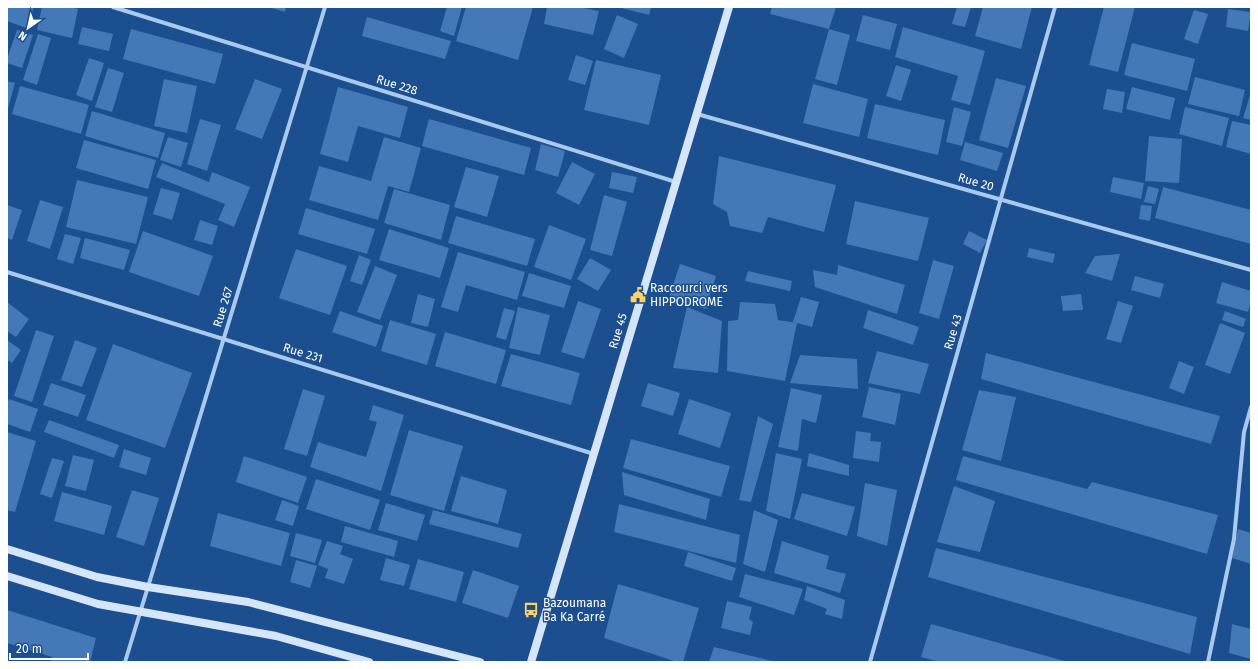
<svg xmlns="http://www.w3.org/2000/svg" width="1258" height="669" font-family="'Fira Sans',sans-serif">
	<rect width="100%" height="100%" fill="#1b4f8f"/>
	<path fill="#4478b7" d="M7,7H34L26,28L7,21Z
		M42,7H70L78,9L72,38L37,30Z
		M268,7H286L285,12Z
		M447,7H462L454,36L440,31Z
		M466,7H533L518,60L456,41Z
		M547,7H579L599,11L593,35L544,24Z
		M617,7H651L649,15Z
		M772,7H836L829,29L850,35L837,85L815,79L829,29L770,14Z
		M957,7H971L965,27L952,24Z
		M983,7H1032L1021,49L975,36Z
		M1104,7H1135L1118,72L1089,65Z
		M1228,9L1251,12L1248,31L1226,27Z
		M1194,10L1208,14L1198,44L1184,39Z
		M617,15L638,24L624,58L604,49Z
		M863,15L897,24L890,50L856,41Z
		M367,17L451,41L445,59L362,36Z
		M82,27L113,34L109,51L78,44Z
		M903,27L985,51L970,105L951,100L958,76L895,57Z
		M131,29L223,54L215,84L123,59Z
		M17,30L33,35L22,68L7,63V59Z
		M38,34L51,38L37,85L23,80Z
		M1132,43L1195,59L1187,91L1124,75Z
		M576,55L593,61L585,85L568,80Z
		M89,58L104,63L92,101L76,95Z
		M596,60L661,75L649,125L584,110Z
		M896,65L911,70L901,101L886,96Z
		M108,68L124,73L112,112L95,107Z
		M1195,77L1245,90L1239,116L1188,104Z
		M996,78L1026,86L1008,148L979,140Z
		M164,79L197,86L187,133L154,126Z
		M255,79L282,89L262,139L235,129Z
		M7,81L15,83L7,112Z
		M813,84L868,99L859,137L803,123Z
		M20,86L89,105L81,134L12,114Z
		M338,87L408,107L400,138L358,126L348,162L320,154Z
		M1132,87L1175,98L1170,120L1126,109Z
		M1107,89L1125,92L1122,113L1103,109Z
		M1251,92V120L1243,118Z
		M875,104L945,120L938,155L867,138Z
		M954,107L971,112L962,146L946,142Z
		M1185,107L1229,118L1222,146L1179,134Z
		M92,111L165,133L158,158L85,136Z
		M200,119L221,125L207,171L187,164Z
		M429,119L531,148L524,175L422,146Z
		M1232,121L1251,125V154L1226,147Z
		M1149,136L1182,139L1179,183L1145,181Z
		M168,137L188,143L181,167L160,160Z
		M384,137L421,148L409,192L388,186L378,220L309,200L319,166L371,181Z
		M84,140L156,160L148,189L76,168Z
		M965,142L1003,153L997,171L960,160Z
		M541,144L565,151L558,177L535,170Z
		M719,156L836,185L824,232L768,217L762,233L730,226L727,212L713,204Z
		M572,162L595,174L579,205L556,193Z
		M162,163L209,182L212,172L250,187L234,227L218,220L225,204L156,177Z
		M466,167L499,176L487,217L454,207Z
		M612,172L637,177L633,193L609,188Z
		M1113,177L1144,183L1141,199L1110,192Z
		M77,180L148,197L136,244L66,227Z
		M1148,186L1159,189L1155,204L1144,202Z
		M1163,187L1251,210V244L1155,218Z
		M161,188L180,193L172,220L153,214Z
		M394,189L450,205L441,240L384,223Z
		M604,195L627,202L612,256L590,250Z
		M40,200L63,207L50,249L27,241Z
		M855,201L929,218L918,261L846,244Z
		M7,205L22,210L12,240L7,238Z
		M1141,205L1152,206L1150,221L1139,219Z
		M306,208L375,229L367,254L298,234Z
		M456,216L535,239L527,266L448,243Z
		M200,220L218,226L212,245L194,240Z
		M549,225L586,239L571,280L534,267Z
		M389,229L449,248L440,278L379,260Z
		M143,231L213,256L199,296L129,272Z
		M969,231L987,240L980,253L963,244Z
		M65,234L81,238L73,264L57,259Z
		M85,238L130,250L124,270L80,258Z
		M1029,248L1055,254L1053,263L1027,257Z
		M296,249L347,266L330,315L279,298Z
		M458,252L525,272L517,300L466,285L458,312L441,307Z
		M1120,254L1112,281L1085,273L1095,256Z
		M359,255L371,260L362,285L350,281Z
		M590,258L611,270L598,291L577,279Z
		M933,260L954,266L939,319L919,313Z
		M680,264L716,276L706,309L669,297Z
		M838,265L905,285L897,314L815,287L813,270L837,275Z
		M375,266L397,275L380,320L357,312Z
		M748,271L792,281L790,291L745,281Z
		M529,273L571,286L564,308L522,296Z
		M1135,276L1164,284L1160,298L1131,290Z
		M1222,282L1251,291V301L1248,312L1216,303Z
		M418,294L435,299L428,327L411,323Z
		M1081,294L1083,310L1063,311L1061,296Z
		M801,297L819,302L812,327L793,322Z
		M578,301L601,309L584,359L561,352Z
		M1118,301L1133,306L1121,343L1106,339Z
		M7,302L29,319L16,337L7,331Z
		M740,302L775,304L778,320L797,323L785,381L727,371L728,321L738,320Z
		M518,307L550,315L540,355L509,348Z
		M687,307L722,321L718,373L673,368Z
		M504,308L515,311L506,340L496,337Z
		M868,310L919,327L913,345L863,328Z
		M340,311L383,326L376,347L332,332Z
		M1225,311L1246,319L1243,327L1222,320Z
		M390,320L436,334L427,365L381,351Z
		M1220,323L1245,333L1230,374L1205,365Z
		M36,330L54,336L32,402L14,396Z
		M445,332L506,350L496,384L435,366Z
		M7,340L21,350L12,363L7,360Z
		M75,340L97,348L82,387L61,380Z
		M113,344L192,373L165,448L86,420Z
		M877,351L929,364L920,394L868,383Z
		M986,353L1220,416L1211,444L981,379Z
		M511,354L580,373L571,405L501,386Z
		M800,355L857,359L858,389L790,383Z
		M1179,361L1194,367L1184,394L1169,388Z
		M51,383L86,395L78,417L43,405Z
		M648,383L680,393L673,416L641,406Z
		M869,387L901,394L895,425L862,417Z
		M791,388L822,395L816,423L802,419L798,451L778,447Z
		M303,389L325,396L307,456L284,449Z
		M979,390L1016,397L1001,461L962,450Z
		M9,399L38,409L30,432L7,424V405Z
		M689,399L731,413L720,448L678,434Z
		M373,405L404,415L381,491L310,467L318,442L366,457L377,422L369,420Z
		M758,416L773,424L751,502L739,500Z
		M49,420L119,445L114,458L44,432Z
		M409,430L463,446L444,511L390,495Z
		M856,431L871,433L870,441L881,442L879,462L853,458Z
		M7,432L36,441L15,512L7,510Z
		M631,439L730,466L721,497L623,468Z
		M124,449L151,458L146,475L119,467Z
		M776,453L802,459L790,519L766,511Z
		M809,453L849,465V476L807,466Z
		M73,455L94,460L86,491L65,486Z
		M244,456L307,477L298,503L236,482Z
		M963,456L1087,489L1092,482L1218,515L1207,554L956,480Z
		M52,458L64,461L52,498L40,494Z
		M622,472L710,499L706,520L624,495Z
		M461,476L507,490L498,524L451,511Z
		M316,479L380,500L370,530L306,509Z
		M865,483L897,490L887,546L857,536Z
		M954,486L995,501L980,552L937,542Z
		M132,490L159,498L144,546L116,537Z
		M62,492L112,506L104,535L54,521Z
		M802,493L855,507L847,536L794,519Z
		M282,500L299,506L293,526L275,520Z
		M386,503L425,515L417,541L378,530Z
		M619,504L740,535L736,563L614,532Z
		M433,510L522,534L518,548L429,524Z
		M754,510L778,520L765,572L743,564Z
		M218,513L290,533L281,566L210,546Z
		M345,526L398,541L394,557L341,542Z
		M1238,529L1251,533V564L1232,558Z
		M296,533L322,540L315,563L290,556Z
		M327,541L343,546L340,554L353,559L344,584L325,578L328,569L318,565Z
		M782,541L829,556L826,569L846,574L840,593L774,573Z
		M936,548L1197,617L1190,654L928,577Z
		M688,552L736,568L732,581L684,566Z
		M386,558L410,565L404,586L380,580Z
		M418,559L464,572L456,602L409,589Z
		M296,560L317,566L310,588L290,582Z
		M473,570L519,586L508,618L462,603Z
		M745,574L803,589L794,615L739,597Z
		M618,584L699,608L683,662H677L604,638Z
		M807,586L845,600L842,619L825,614L827,609L804,600Z
		M727,601L752,607L749,619L753,622L750,635L721,628Z
		M7,610L96,638L90,662H51L52,657L7,643Z
		M931,624L1068,662H940L921,657Z
		M1232,624L1251,629V659L1229,653Z
		M714,647L772,661V662H709Z"/>
	<g fill="none" stroke-linecap="round" stroke-linejoin="round">
		<path stroke="#a9c9ee" stroke-width="4" d="M113,7L676,182
			M697,114L1251,270
			M7,272L594,454
			M125,662L325,7
			M870,662L1055,7
			M1208,662L1234,539L1244,432L1251,407"/>
		<path stroke="#d6e6fa" stroke-width="8" d="M7,549L97,577L148,587L248,602L480,662
			M7,576L98,604L276,636L369,662
			M531,662L729,7"/>
	</g>
	<defs>
		<symbol id="civic-bare" viewBox="-9 -9 18 18"><path d="M-.6-6.5H3V-4.5H.6V-3L4-1V1h2V6H-6V1h2V-1L-.6-3ZM-1.2 2.5V6h2.4V2.5Z" fill="#ffd166" stroke="#1b4f8f" stroke-width="2.5" paint-order="stroke"/></symbol>
		<symbol id="bus-bare" viewBox="-9 -9 18 18"><path d="M-5-6H5V4H4V6H2V4H-2V6H-4V4H-5ZM-3.5-4V0h7V-4ZM-3.5 1.2v1.5H-2V1.2ZM2 1.2v1.5H3.5V1.2Z" fill="#ffd166" stroke="#1b4f8f" stroke-width="2.5" paint-order="stroke"/></symbol>
	</defs>
	<g fill-rule="evenodd">
		<use href="#civic-bare" x="627" y="284" width="22" height="22"/>
		<use href="#bus-bare" x="520" y="599" width="22" height="22"/>
	</g>
	<g text-anchor="middle" dominant-baseline="central" stroke-width="3" stroke-linejoin="round" paint-order="stroke">
		<g font-size="12" fill="#fff" stroke="#1b4f8f">
			<text transform="translate(397 85) rotate(17)">Rue 228</text>
			<text transform="translate(976 182) rotate(16)">Rue 20</text>
			<text transform="translate(223 307) rotate(-73)">Rue 267</text>
			<text transform="translate(618 331) rotate(-73)">Rue 45</text>
			<text transform="translate(953 332) rotate(-74)">Rue 43</text>
			<text transform="translate(303 353) rotate(17)">Rue 231</text>
		</g>
		<g font-size="12" fill="#fff" stroke="#1b4f8f" text-anchor="start">
			<text x="650" y="288">Raccourci vers<tspan x="650" dy="14">HIPPODROME</tspan></text>
			<text x="543" y="603">Bazoumana<tspan x="543" dy="14">Ba Ka Carré</tspan></text>
		</g>
	</g>
	<rect width="1258" height="669" fill="none" stroke="#ffffff" stroke-width="16"/>
	<g transform="translate(28 28) rotate(214)" stroke="#1b4f8f" stroke-width="3" paint-order="stroke">
	<path d="M0-3L7 15L0 10L-7 15Z" fill="#ffffff"/>
	<text y="-6" font-size="11" font-weight="bold" text-anchor="middle" fill="#ffffff">N</text>
	</g>
	<path d="M10 653v6h78v-6" fill="none" stroke="#ffffff" stroke-width="2"/>
	<text x="16" y="653" font-size="12" fill="#ffffff" stroke="#1b4f8f" stroke-width="3" paint-order="stroke">20 m</text>
</svg>
